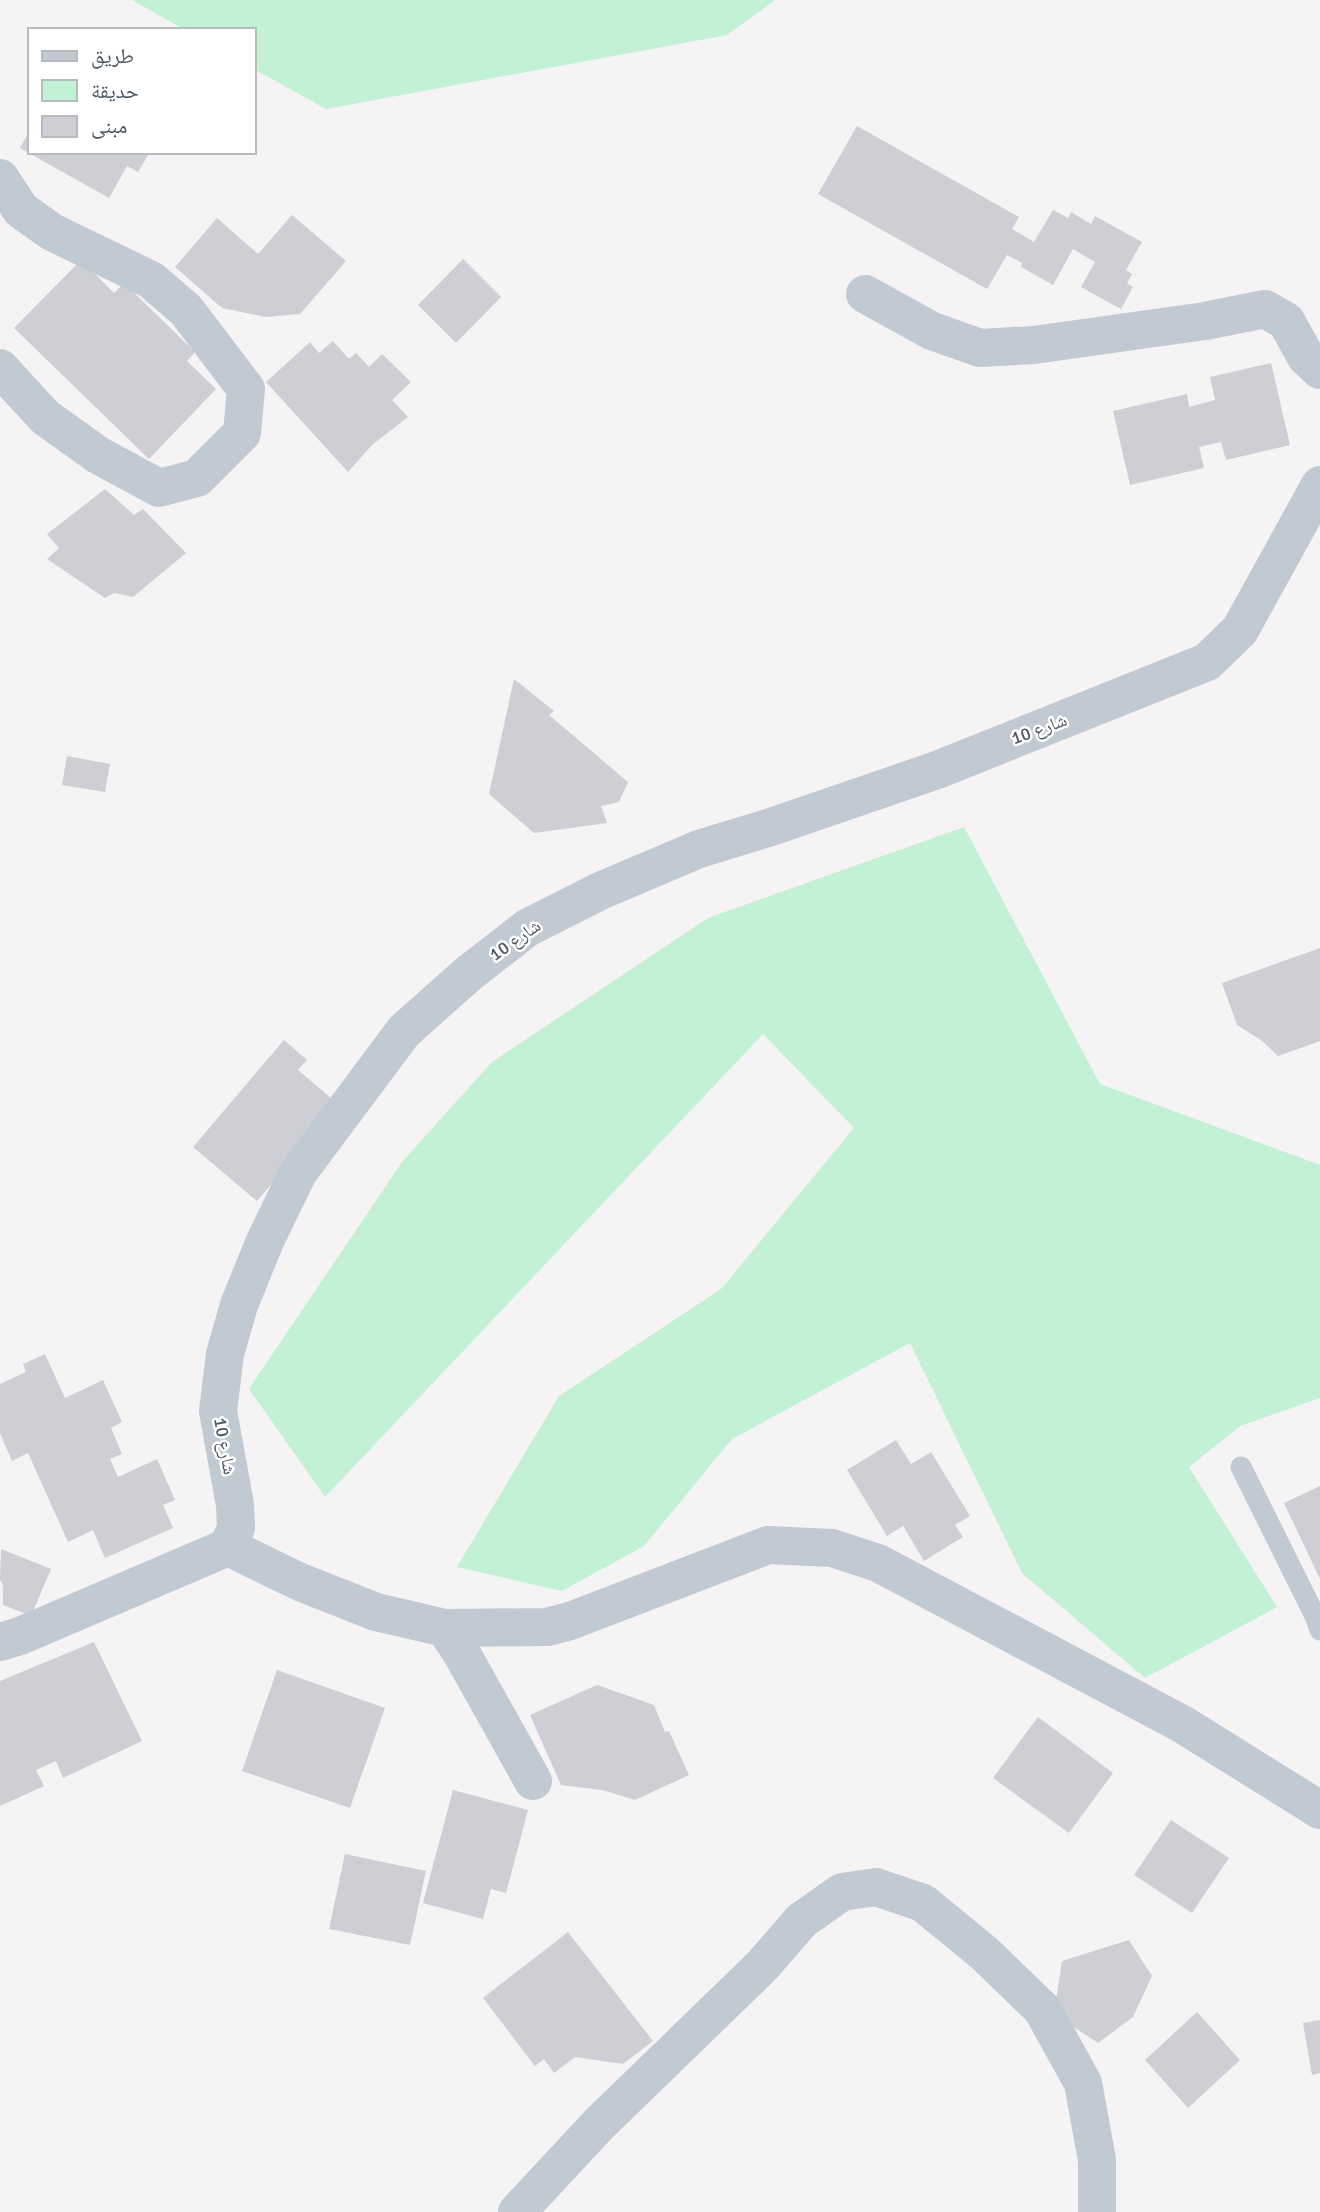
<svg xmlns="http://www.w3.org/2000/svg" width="1320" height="2212" font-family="Signika,'Noto Naskh Arabic',sans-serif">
	<rect width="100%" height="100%" fill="#f5f3f3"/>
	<path fill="#c3f1d5" d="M132,0H775L727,35L326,109L254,69V30H185Z
		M964,827L1100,1084L1320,1165V1398L1240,1426L1189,1467L1277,1607L1145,1678L1022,1573L910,1343L732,1439L644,1546L562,1591L457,1567L559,1396L721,1289L854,1128L763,1034L325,1497L249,1389L402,1162L492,1062L708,918Z"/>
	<path fill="#cdcfd5" d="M857,126L1019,217L1012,229L1034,242L1053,210L1068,218L1071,212L1091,224L1095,216L1142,242L1126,270L1132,274L1127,283L1133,287L1121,309L1081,287L1095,262L1073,249L1053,285L1021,267L1022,263L1007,255L987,289L818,194Z
		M30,130V152H150L138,172L127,166L109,198L20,148Z
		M292,215L346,261L300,314L266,317L222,308L175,267L217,218L258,254Z
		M463,259L501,297L456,343L418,305Z
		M81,260L114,293L124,283L195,352L187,361L216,389L149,459L14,328Z
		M333,341L349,359L356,353L369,367L382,354L411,382L392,400L408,417L372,445L348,472L266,382L310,342L319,353Z
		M1271,363L1290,445L1226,460L1221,442L1199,447L1204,468L1130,485L1113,411L1187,394L1189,407L1215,400L1210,377Z
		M105,489L134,515L143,509L186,553L133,597L114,593L105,598L47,559L59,548L47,534Z
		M514,679L554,711L549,715L628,782L619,802L601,806L607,823L534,833L489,794Z
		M67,756L110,764L105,792L62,785Z
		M1320,948V1041L1278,1056L1261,1040L1237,1025L1222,983Z
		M284,1040L307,1060L298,1070L339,1105L257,1201L193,1147Z
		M45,1354L65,1398L103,1380L122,1422L111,1428L122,1454L110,1459L118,1477L157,1459L175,1500L163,1505L173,1528L105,1558L93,1530L68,1542L28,1453L12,1461L0,1433V1384L26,1372L23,1364Z
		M896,1440L911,1464L931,1452L970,1516L955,1525L963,1537L924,1561L903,1526L887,1536L847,1470Z
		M1320,1486V1579L1284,1503Z
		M1,1549L51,1569L31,1616L3,1605V1585L0,1580Z
		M94,1642L142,1741L63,1778L56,1761L36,1770L44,1786L0,1806V1681Z
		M277,1670L385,1708L350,1808L242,1771Z
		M597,1685L654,1705L665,1732L669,1731L689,1775L635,1800L602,1790L561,1785L530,1715Z
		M1038,1717L1113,1773L1069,1833L993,1778Z
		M453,1790L528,1810L506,1893L491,1889L483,1919L423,1903Z
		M1171,1820L1229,1858L1192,1913L1134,1875Z
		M345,1854L426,1871L410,1945L329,1929Z
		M568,1932L653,2041L623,2064L575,2057L554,2073L544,2059L535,2066L483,1998Z
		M1129,1940L1152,1976L1133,2017L1098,2043L1054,2014L1062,1961Z
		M1197,2012L1240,2060L1188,2108L1145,2060Z
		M1320,2020V2073L1312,2075L1303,2023Z"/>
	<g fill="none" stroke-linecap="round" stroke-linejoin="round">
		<path stroke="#c1cad2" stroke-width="21" d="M1241,1467L1316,1618L1320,1630"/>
		<path stroke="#c1cad2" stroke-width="38" d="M0,178L21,210L52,232L151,280L186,310L246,389L242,433L197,478L159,488L98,455L45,417L0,368
			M865,294L932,331L980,348L1034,345L1205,321L1265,309L1286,321L1306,357L1320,370
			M228,1547L300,1582L376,1612L445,1628L547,1627L570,1621L768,1545L832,1548L878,1563L1182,1724L1320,1810
			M445,1628L462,1654L533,1781
			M0,1642L20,1636L228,1547L236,1528L235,1505L218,1411L225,1354L239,1305L265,1241L298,1173L404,1031L468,974L527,928L600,891L699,849L771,827L937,770L1207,662L1240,630L1320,485
			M517,2212L600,2123L761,1967L802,1920L842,1892L876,1887L923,1903L984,1953L1042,2009L1083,2083L1097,2160V2212"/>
	</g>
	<g text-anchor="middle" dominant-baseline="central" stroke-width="5" stroke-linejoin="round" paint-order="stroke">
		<g font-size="18" fill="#4a5661" stroke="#fff">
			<text transform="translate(1039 729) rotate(-20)">شارع 10</text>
			<text transform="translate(515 940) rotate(-35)">شارع 10</text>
			<text transform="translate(225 1446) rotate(80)">شارع 10</text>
		</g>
	</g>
	<rect x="28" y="28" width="228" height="126" fill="#ffffff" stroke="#b7bbc0" stroke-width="2"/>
	<rect x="42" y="51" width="35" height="10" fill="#c1cad2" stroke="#b7bbc0" stroke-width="2"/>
	<text x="91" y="63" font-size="21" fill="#4a5661">طريق</text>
	<rect x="42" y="80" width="35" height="21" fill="#c3f1d5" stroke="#b7bbc0" stroke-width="2"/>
	<text x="91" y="98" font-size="21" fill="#4a5661">حديقة</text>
	<rect x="42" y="116" width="35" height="21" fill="#cdcfd5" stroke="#b7bbc0" stroke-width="2"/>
	<text x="91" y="133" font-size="21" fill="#4a5661">مبنى</text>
</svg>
